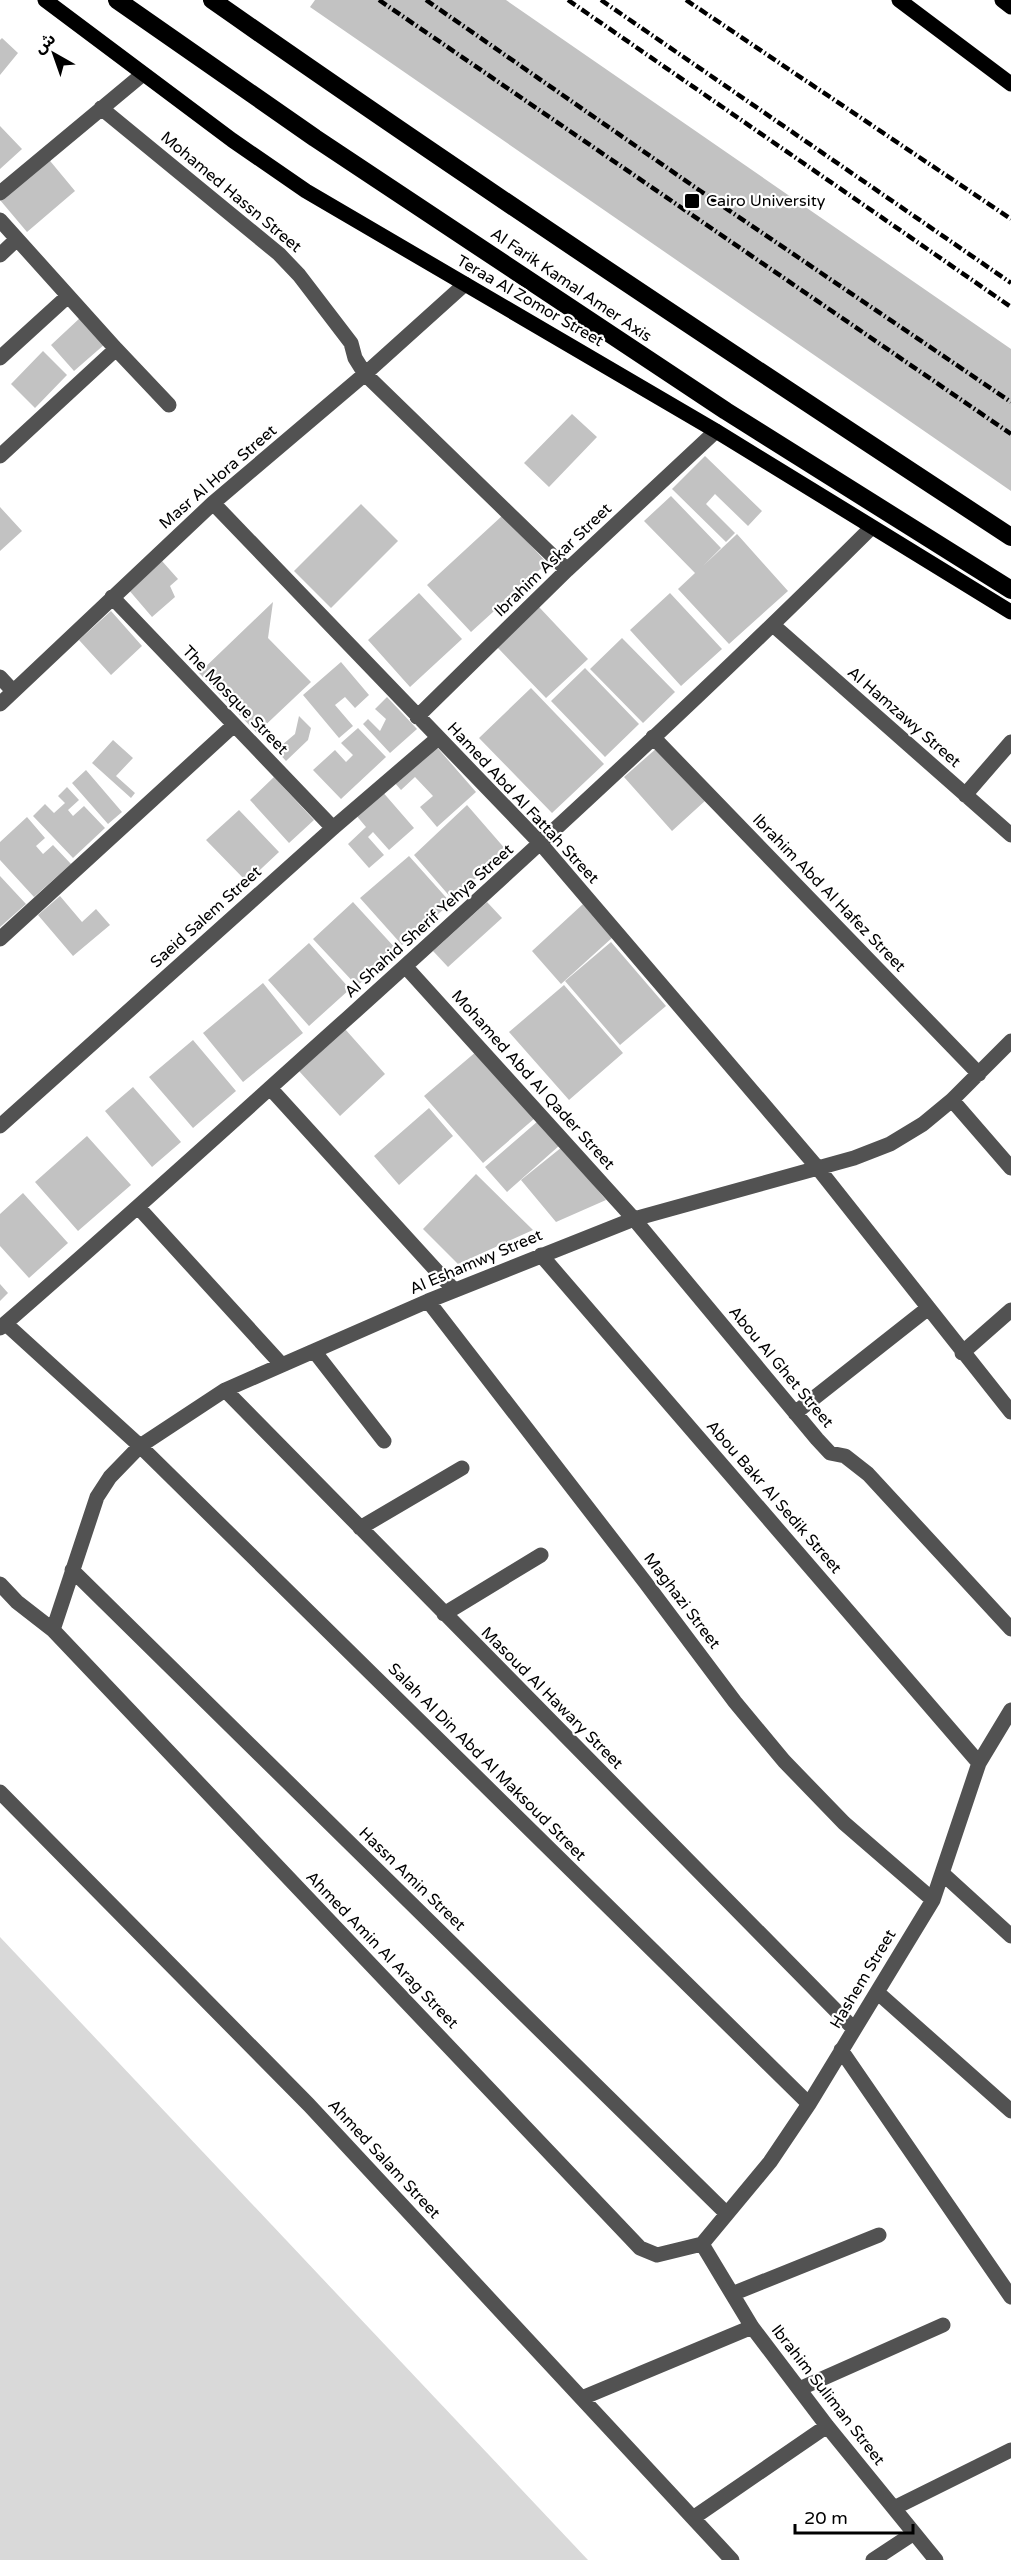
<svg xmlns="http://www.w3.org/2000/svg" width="1011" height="2560" font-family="'Varela Round','Noto Sans Arabic',sans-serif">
	<rect width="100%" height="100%" fill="#fff"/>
	<path fill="#d9d9d9" d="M0,1937L588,2560H0Z"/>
	<path fill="#c2c2c2" d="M315,0H506L1011,349V491L310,7Z
		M2,38L18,53L0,75V40Z
		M0,126L22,149L0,169Z
		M46,156L75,191L27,232L0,200Z
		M81,317L105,344L74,371L51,345Z
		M43,351L67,375L35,408L11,384Z
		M572,414L597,437L549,487L524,463Z
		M705,456L762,511L748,526L715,494L706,504L735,533L726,542L672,489Z
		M671,496L721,548L703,566L737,534L788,591L729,644L678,589L695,573L644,521Z
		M361,504L398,541L331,608L294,571Z
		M0,507L22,531L0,551Z
		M503,515L547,563L471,632L427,585Z
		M162,561L178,579L170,586L175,597L152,617L128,589Z
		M419,593L462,639L410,687L368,640Z
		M670,593L722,649L681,686L630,630Z
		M273,602L268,638L311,682L257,733L199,673Z
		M539,607L588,659L546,698L497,647Z
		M111,611L142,646L111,675L79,640Z
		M622,638L675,692L643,723L590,669Z
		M341,662L369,695L355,708L345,697L335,705L353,726L339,738L303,695Z
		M585,668L639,724L605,757L551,701Z
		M531,688L604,764L552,813L479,738Z
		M387,697L417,729L390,753L363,724L368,719L380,731L386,719L375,709Z
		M299,716L311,728L308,740L286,761L276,750L295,734Z
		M358,728L386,757L341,799L313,770L335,750L346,762L353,755L341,743Z
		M113,740L133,758L116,776L135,793L131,798L92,763Z
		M435,745L476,792L437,827L420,807L433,796L415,777L401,790L394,782Z
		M658,747L706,800L672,831L624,777Z
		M86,770L122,812L108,824L72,783Z
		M274,777L314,820L289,843L250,800Z
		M67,787L79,800L68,810L73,816L84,806L105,828L73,858L33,816L45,804L54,813L65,803L58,796Z
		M381,790L414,828L389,850L373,832L368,837L384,855L369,868L348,844L366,827L355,814Z
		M467,805L507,851L452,899L414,855Z
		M239,810L279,852L247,882L206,840Z
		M27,817L45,838L36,846L43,854L53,845L71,864L34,897L0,860V842Z
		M409,856L451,903L402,945L360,898Z
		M0,876L26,904L0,927Z
		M60,896L82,922L96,909L110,925L73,956L38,915Z
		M353,902L397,950L357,986L313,939Z
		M487,902L502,918L448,967L433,951Z
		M583,904L613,937L561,984L532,951Z
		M611,942L666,1006L620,1045L565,981Z
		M309,943L350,989L309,1026L268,980Z
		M263,983L303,1033L243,1082L203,1033Z
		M564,985L623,1053L569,1100L509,1032Z
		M345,1029L385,1074L340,1116L299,1071Z
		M193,1040L236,1091L193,1128L149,1077Z
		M477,1051L535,1118L483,1163L424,1096Z
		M133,1087L181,1142L152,1167L105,1111Z
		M429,1108L453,1136L399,1185L374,1156Z
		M538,1121L560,1145L507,1192L485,1167Z
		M87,1136L131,1185L78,1231L35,1182Z
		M562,1147L606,1200L556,1222L521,1180Z
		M476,1174L533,1230L458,1264L423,1229Z
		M23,1193L68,1243L29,1278L0,1246V1214Z
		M0,1284L8,1293L0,1301Z"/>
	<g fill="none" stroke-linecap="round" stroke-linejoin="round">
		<path stroke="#525252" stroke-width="15" d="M101,108L279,254L299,275L351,343L355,358L365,374L567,570
			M0,193L143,74
			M0,220L116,349L169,405
			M0,255L17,239
			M0,358L68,296
			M0,456L116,349
			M213,503L541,844L817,1167L1011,1412
			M112,597L333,828
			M773,625L1011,835
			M0,677L13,691
			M0,704L213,503L365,374L465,284
			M417,717L567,570L716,431
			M653,737L979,1074
			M965,795L1011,742
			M0,939L234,725
			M405,966L634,1219L817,1439L830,1453L845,1456L868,1474L1011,1629
			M270,1088L454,1290
			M952,1100L1011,1168
			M0,1126L333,828L438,738
			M138,1207L282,1365
			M541,1255L979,1763
			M428,1301L645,1582L735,1702L784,1761L844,1823L933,1900
			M6,1324L140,1446L809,2104
			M0,1328C118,1226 234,1120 350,1016C527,856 702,696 871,528
			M314,1351L384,1441
			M962,1353L1011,1310
			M225,1390L854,2029
			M795,1413L927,1309
			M360,1528L462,1468
			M72,1570L727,2214
			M0,1584L17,1602L53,1630L640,2248L657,2255L702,2244
			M444,1614L541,1555
			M53,1630L97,1497L110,1477L140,1446L225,1390L428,1301L634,1219L854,1158L890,1144L923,1124L952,1100L1011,1041
			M0,1792L309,2105L732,2560
			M942,1873L1011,1936
			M877,1992L1011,2111
			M841,2050L1011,2297
			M702,2244L770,2162L809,2104L933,1900L979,1763L1011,1710
			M702,2244L752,2327L827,2426L936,2560
			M732,2294L879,2235
			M799,2389L943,2325
			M582,2398L752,2327
			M894,2508L1011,2450
			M693,2518L827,2426
			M873,2560L914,2533"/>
		<path stroke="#000" stroke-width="15" d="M45,0L232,140L306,191L716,431L1011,612
			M899,0L1011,84
			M1002,0L1011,7"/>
		<path stroke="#000" stroke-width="18" d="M117,0L315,138L726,411L1011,590
			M212,0C475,184 743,361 1011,537"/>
		<path stroke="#000" stroke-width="4.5" stroke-dasharray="9 3 1.5 3" stroke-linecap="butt" d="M379,0L1011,434
			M426,0L699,190L1011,402
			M568,0L1011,307
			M601,0L1011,283
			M686,0L1011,219"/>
	</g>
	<rect fill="#000" stroke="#fff" stroke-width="2" x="684" y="193" width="16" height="16" rx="3"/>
	<g text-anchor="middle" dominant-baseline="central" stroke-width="4.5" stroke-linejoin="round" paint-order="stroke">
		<g font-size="16" fill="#000" stroke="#fff">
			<text transform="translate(231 192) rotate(40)">Mohamed Hassn Street</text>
			<text transform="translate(571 285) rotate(34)">Al Farik Kamal Amer Axis</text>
			<text transform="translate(530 301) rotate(30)">Teraa Al Zomor Street</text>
			<text transform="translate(218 477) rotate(-41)">Masr Al Hora Street</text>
			<text transform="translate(553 560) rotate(-44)">Ibrahim Askar Street</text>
			<text transform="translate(235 700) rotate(46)">The Mosque Street</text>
			<text transform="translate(904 717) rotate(41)">Al Hamzawy Street</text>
			<text transform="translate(523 803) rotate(47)">Hamed Abd Al Fattah Street</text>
			<text transform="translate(829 893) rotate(46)">Ibrahim Abd Al Hafez Street</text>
			<text transform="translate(206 917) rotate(-42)">Saeid Salem Street</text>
			<text transform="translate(429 921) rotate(-42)">Al Shahid Sherif Yehya Street</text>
			<text transform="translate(533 1080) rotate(48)">Mohamed Abd Al Qader Street</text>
			<text transform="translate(476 1262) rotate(-23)">Al Eshamwy Street</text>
			<text transform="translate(781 1367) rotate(50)">Abou Al Ghet Street</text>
			<text transform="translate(774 1497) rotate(49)">Abou Bakr Al Sedik Street</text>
			<text transform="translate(682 1601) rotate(53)">Maghazi Street</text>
			<text transform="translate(552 1698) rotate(45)">Masoud Al Hawary Street</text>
			<text transform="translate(487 1762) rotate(45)">Salah Al Din Abd Al Maksoud Street</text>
			<text transform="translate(412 1879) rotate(44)">Hassn Amin Street</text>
			<text transform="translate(382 1950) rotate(46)">Ahmed Amin Al Arag Street</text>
			<text transform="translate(863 1979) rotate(-59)">Hashem Street</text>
			<text transform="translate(384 2159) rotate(47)">Ahmed Salam Street</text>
			<text transform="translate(828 2395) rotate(52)">Ibrahim Suliman Street</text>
		</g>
		<g font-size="16" fill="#000" stroke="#fff" text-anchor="start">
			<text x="706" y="201">Cairo University</text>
		</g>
	</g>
	<g transform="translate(54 54) rotate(320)" stroke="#ffffff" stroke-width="4.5" paint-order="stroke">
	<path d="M0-4.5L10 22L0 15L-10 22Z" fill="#000000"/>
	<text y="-9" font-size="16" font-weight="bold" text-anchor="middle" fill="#000000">ش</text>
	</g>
	<path d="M795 2524v9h118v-9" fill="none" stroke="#000000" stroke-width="3"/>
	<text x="804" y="2524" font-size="18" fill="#000000" stroke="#ffffff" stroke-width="4.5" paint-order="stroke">20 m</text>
</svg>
